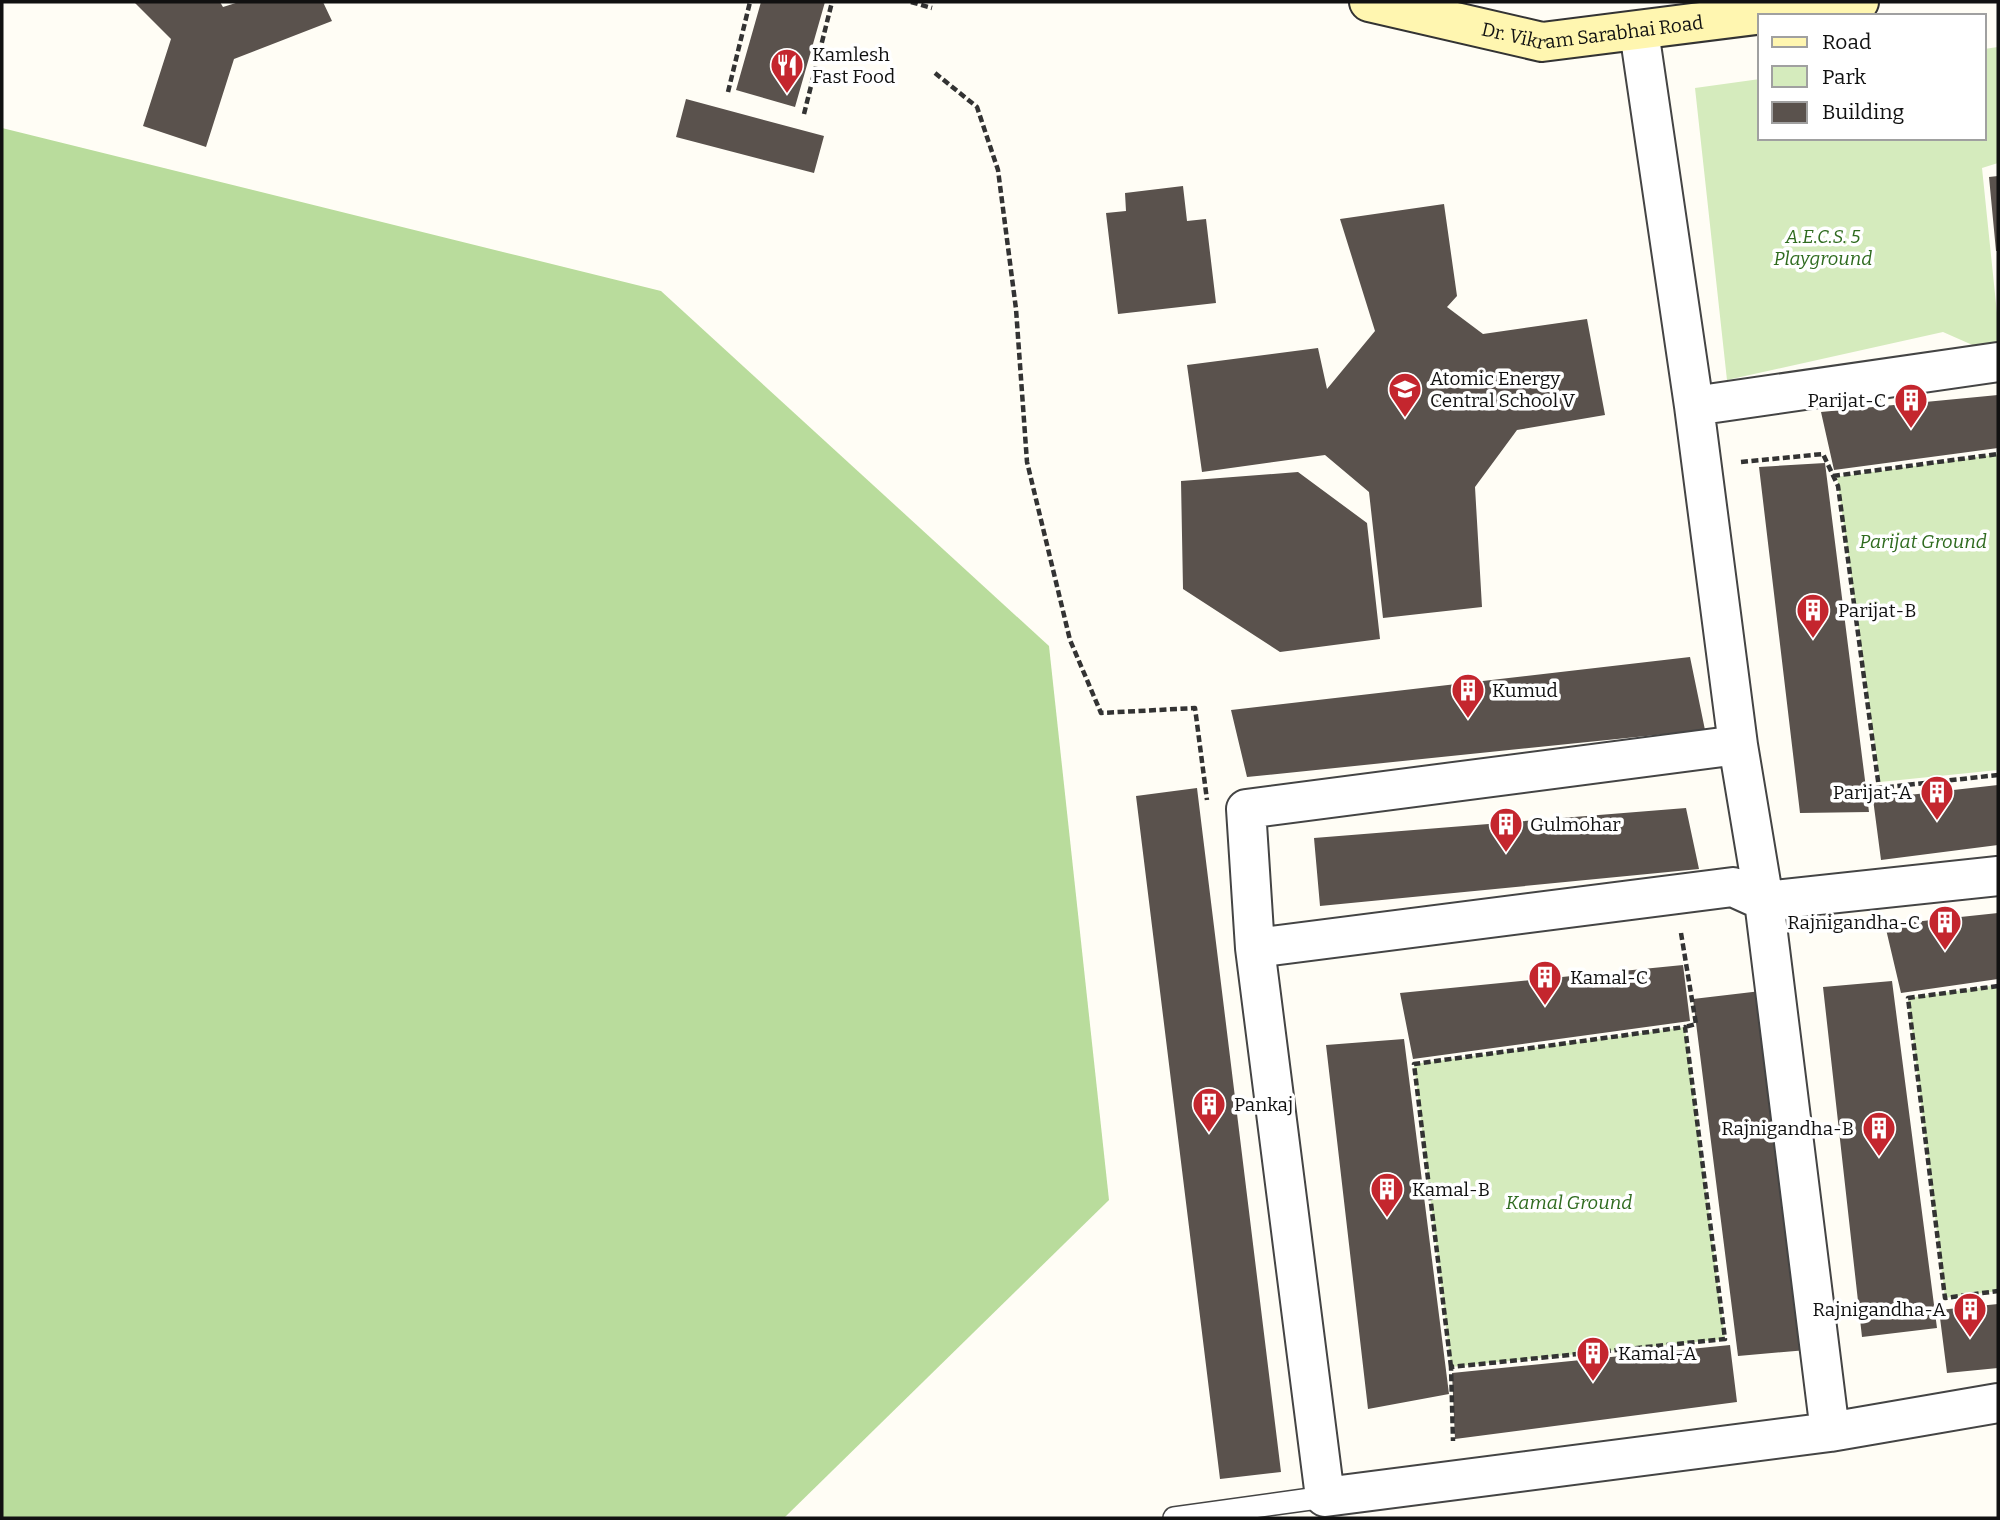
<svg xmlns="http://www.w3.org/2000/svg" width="2000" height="1520" font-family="Bitter,serif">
	<rect width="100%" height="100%" fill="#fffdf5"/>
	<path fill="#d5ebbd" d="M1998,47V163L1982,168L1998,323V346L1977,347L1943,332L1727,380L1695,88L1760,79V138H1984V49Z
		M1998,454V770L1880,782L1837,477Z
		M1998,985V1291L1945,1298L1908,998Z
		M1685,1027L1725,1339L1451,1367L1414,1064Z"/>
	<path fill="#b9dc9c" d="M2,128L661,291L1049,646L1109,1200L784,1518H2Z"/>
	<path fill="#5a524d" d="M134,2H220L223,7L239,2H323L332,21L234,59L206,147L143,126L171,39Z
		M761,2H825L795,107L736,90Z
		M686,99L824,136L814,173L676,137Z
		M1998,176V251H1996L1989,177Z
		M1183,186L1187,221L1206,219L1216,303L1118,314L1106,213L1126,211L1125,193Z
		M1444,204L1457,296L1447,307L1483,334L1587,319L1605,415L1517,430L1475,487L1482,607L1383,618L1369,492L1325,455L1202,472L1187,365L1318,348L1327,389L1375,331L1340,219Z
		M1998,395V448L1834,470L1821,412Z
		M1825,463L1869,812L1800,813L1759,467Z
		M1298,472L1367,523L1380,639L1280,652L1183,589L1181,481Z
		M1690,657L1705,730L1247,777L1231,710Z
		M1998,785V845L1881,860L1873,799Z
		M1197,788L1281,1472L1220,1479L1136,796Z
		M1686,808L1699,869L1320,906L1314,838Z
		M1998,913V979L1901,993L1885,925Z
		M1683,965L1690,1021L1413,1059L1400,993Z
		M1892,981L1937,1328L1862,1337L1823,987Z
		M1761,991L1807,1350L1738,1356L1693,999Z
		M1404,1039L1449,1394L1368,1409L1326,1045Z
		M1998,1304V1368L1947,1373L1939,1310Z
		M1730,1345L1737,1402L1455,1439L1452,1373Z"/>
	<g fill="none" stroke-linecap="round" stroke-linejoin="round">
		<defs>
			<path id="lane" d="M1174,1518L1325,1497"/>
			<path id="street" d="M1639,31L1694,406L1738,745L1764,901L1830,1432
				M1694,406L1998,362
				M1738,745L1246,809L1255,948L1325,1497L1830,1432L1998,1403
				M1255,948L1733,887L1764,901L1998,876"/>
			<g id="secondary">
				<path id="s1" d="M1369,2L1542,42L1859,2"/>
			</g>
		</defs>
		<use href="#lane" stroke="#444" stroke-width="24"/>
		<use href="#street" stroke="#444" stroke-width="42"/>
		<use href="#secondary" stroke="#333" stroke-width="42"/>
		<path stroke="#333" stroke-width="4.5" stroke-dasharray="7 3.5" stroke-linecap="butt" d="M911,2L932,8
			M935,73L977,107L998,170L1016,309L1027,462L1070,640L1101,713L1195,708L1207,800
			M728,92L750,2
			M804,114L832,2
			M1741,462L1823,454L1838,486L1879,788L1998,775
			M1833,476L1998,454
			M1681,933L1696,1024L1685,1027
			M1998,986L1908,998L1945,1298L1998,1291
			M1451,1367L1414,1064L1685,1027L1725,1339L1451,1367L1453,1441"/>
		<use href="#lane" stroke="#fff" stroke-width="21"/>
		<use href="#street" stroke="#fff" stroke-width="38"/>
		<use href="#secondary" stroke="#fff6b0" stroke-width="38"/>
	</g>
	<defs>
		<symbol id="restaurant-pin" viewBox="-11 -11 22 30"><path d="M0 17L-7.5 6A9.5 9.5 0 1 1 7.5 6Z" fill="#c4262e" stroke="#fff"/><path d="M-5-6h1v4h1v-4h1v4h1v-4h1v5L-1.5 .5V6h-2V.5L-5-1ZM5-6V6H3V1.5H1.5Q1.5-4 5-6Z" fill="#fff"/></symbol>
		<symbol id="school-pin" viewBox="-11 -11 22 30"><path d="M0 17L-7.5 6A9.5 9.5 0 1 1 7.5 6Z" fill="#c4262e" stroke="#fff"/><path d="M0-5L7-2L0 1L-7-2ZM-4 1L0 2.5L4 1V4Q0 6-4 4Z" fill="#fff"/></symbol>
		<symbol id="building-pin" viewBox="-11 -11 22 30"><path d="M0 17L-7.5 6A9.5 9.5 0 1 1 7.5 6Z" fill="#c4262e" stroke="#fff"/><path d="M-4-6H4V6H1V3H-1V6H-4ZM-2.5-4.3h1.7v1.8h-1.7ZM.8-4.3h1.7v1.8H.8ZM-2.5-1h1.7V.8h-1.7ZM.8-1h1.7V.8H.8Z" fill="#fff"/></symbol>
	</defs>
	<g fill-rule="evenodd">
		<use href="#restaurant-pin" x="768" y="46" width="38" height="52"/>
		<use href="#school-pin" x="1386" y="370" width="38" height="52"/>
		<use href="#building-pin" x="1892" y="381" width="38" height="52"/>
		<use href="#building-pin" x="1794" y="591" width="38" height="52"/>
		<use href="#building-pin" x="1449" y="671" width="38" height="52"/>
		<use href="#building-pin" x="1918" y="773" width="38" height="52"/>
		<use href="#building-pin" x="1487" y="805" width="38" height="52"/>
		<use href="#building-pin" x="1926" y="903" width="38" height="52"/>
		<use href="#building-pin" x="1526" y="958" width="38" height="52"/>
		<use href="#building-pin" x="1190" y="1085" width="38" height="52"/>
		<use href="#building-pin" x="1860" y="1109" width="38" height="52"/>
		<use href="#building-pin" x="1368" y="1170" width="38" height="52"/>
		<use href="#building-pin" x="1951" y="1290" width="38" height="52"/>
		<use href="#building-pin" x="1574" y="1334" width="38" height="52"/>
	</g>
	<g text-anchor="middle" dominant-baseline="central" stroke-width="7" stroke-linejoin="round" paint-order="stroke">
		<g font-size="19" fill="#111" stroke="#fff">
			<text stroke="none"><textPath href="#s1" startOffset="228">Dr. Vikram Sarabhai Road</textPath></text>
		</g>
		<g font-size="19" fill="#111" stroke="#fff" text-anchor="start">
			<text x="812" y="54">Kamlesh<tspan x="812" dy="22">Fast Food</tspan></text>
			<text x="1430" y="378">Atomic Energy<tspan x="1430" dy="22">Central School V</tspan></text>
			<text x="1886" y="400" text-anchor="end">Parijat-C</text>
			<text x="1838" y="610">Parijat-B</text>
			<text x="1492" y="690">Kumud</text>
			<text x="1912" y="792" text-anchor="end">Parijat-A</text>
			<text x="1530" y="824">Gulmohar</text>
			<text x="1920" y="922" text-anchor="end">Rajnigandha-C</text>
			<text x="1570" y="977">Kamal-C</text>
			<text x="1234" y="1104">Pankaj</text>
			<text x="1854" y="1128" text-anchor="end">Rajnigandha-B</text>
			<text x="1412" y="1189">Kamal-B</text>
			<text x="1946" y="1309" text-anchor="end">Rajnigandha-A</text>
			<text x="1618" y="1353">Kamal-A</text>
		</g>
		<g font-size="19" font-style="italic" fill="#2f6b1f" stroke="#fff">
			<text x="1823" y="236">A.E.C.S. 5<tspan x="1823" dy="22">Playground</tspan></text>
			<text x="1923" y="541">Parijat Ground</text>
			<text x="1569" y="1202">Kamal Ground</text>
		</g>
	</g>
	<rect width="2000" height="1520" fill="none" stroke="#111111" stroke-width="7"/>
	<rect x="1758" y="14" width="228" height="126" fill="#ffffff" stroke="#a0a0a0" stroke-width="2"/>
	<rect x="1772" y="37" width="35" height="10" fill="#fff6b0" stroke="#a0a0a0" stroke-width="2"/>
	<text x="1822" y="49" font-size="21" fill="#111111">Road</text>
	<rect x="1772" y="66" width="35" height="21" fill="#d5ebbd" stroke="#a0a0a0" stroke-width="2"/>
	<text x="1822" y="84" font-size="21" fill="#111111">Park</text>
	<rect x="1772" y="102" width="35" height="21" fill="#5a524d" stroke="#a0a0a0" stroke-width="2"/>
	<text x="1822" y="119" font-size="21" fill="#111111">Building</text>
</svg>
